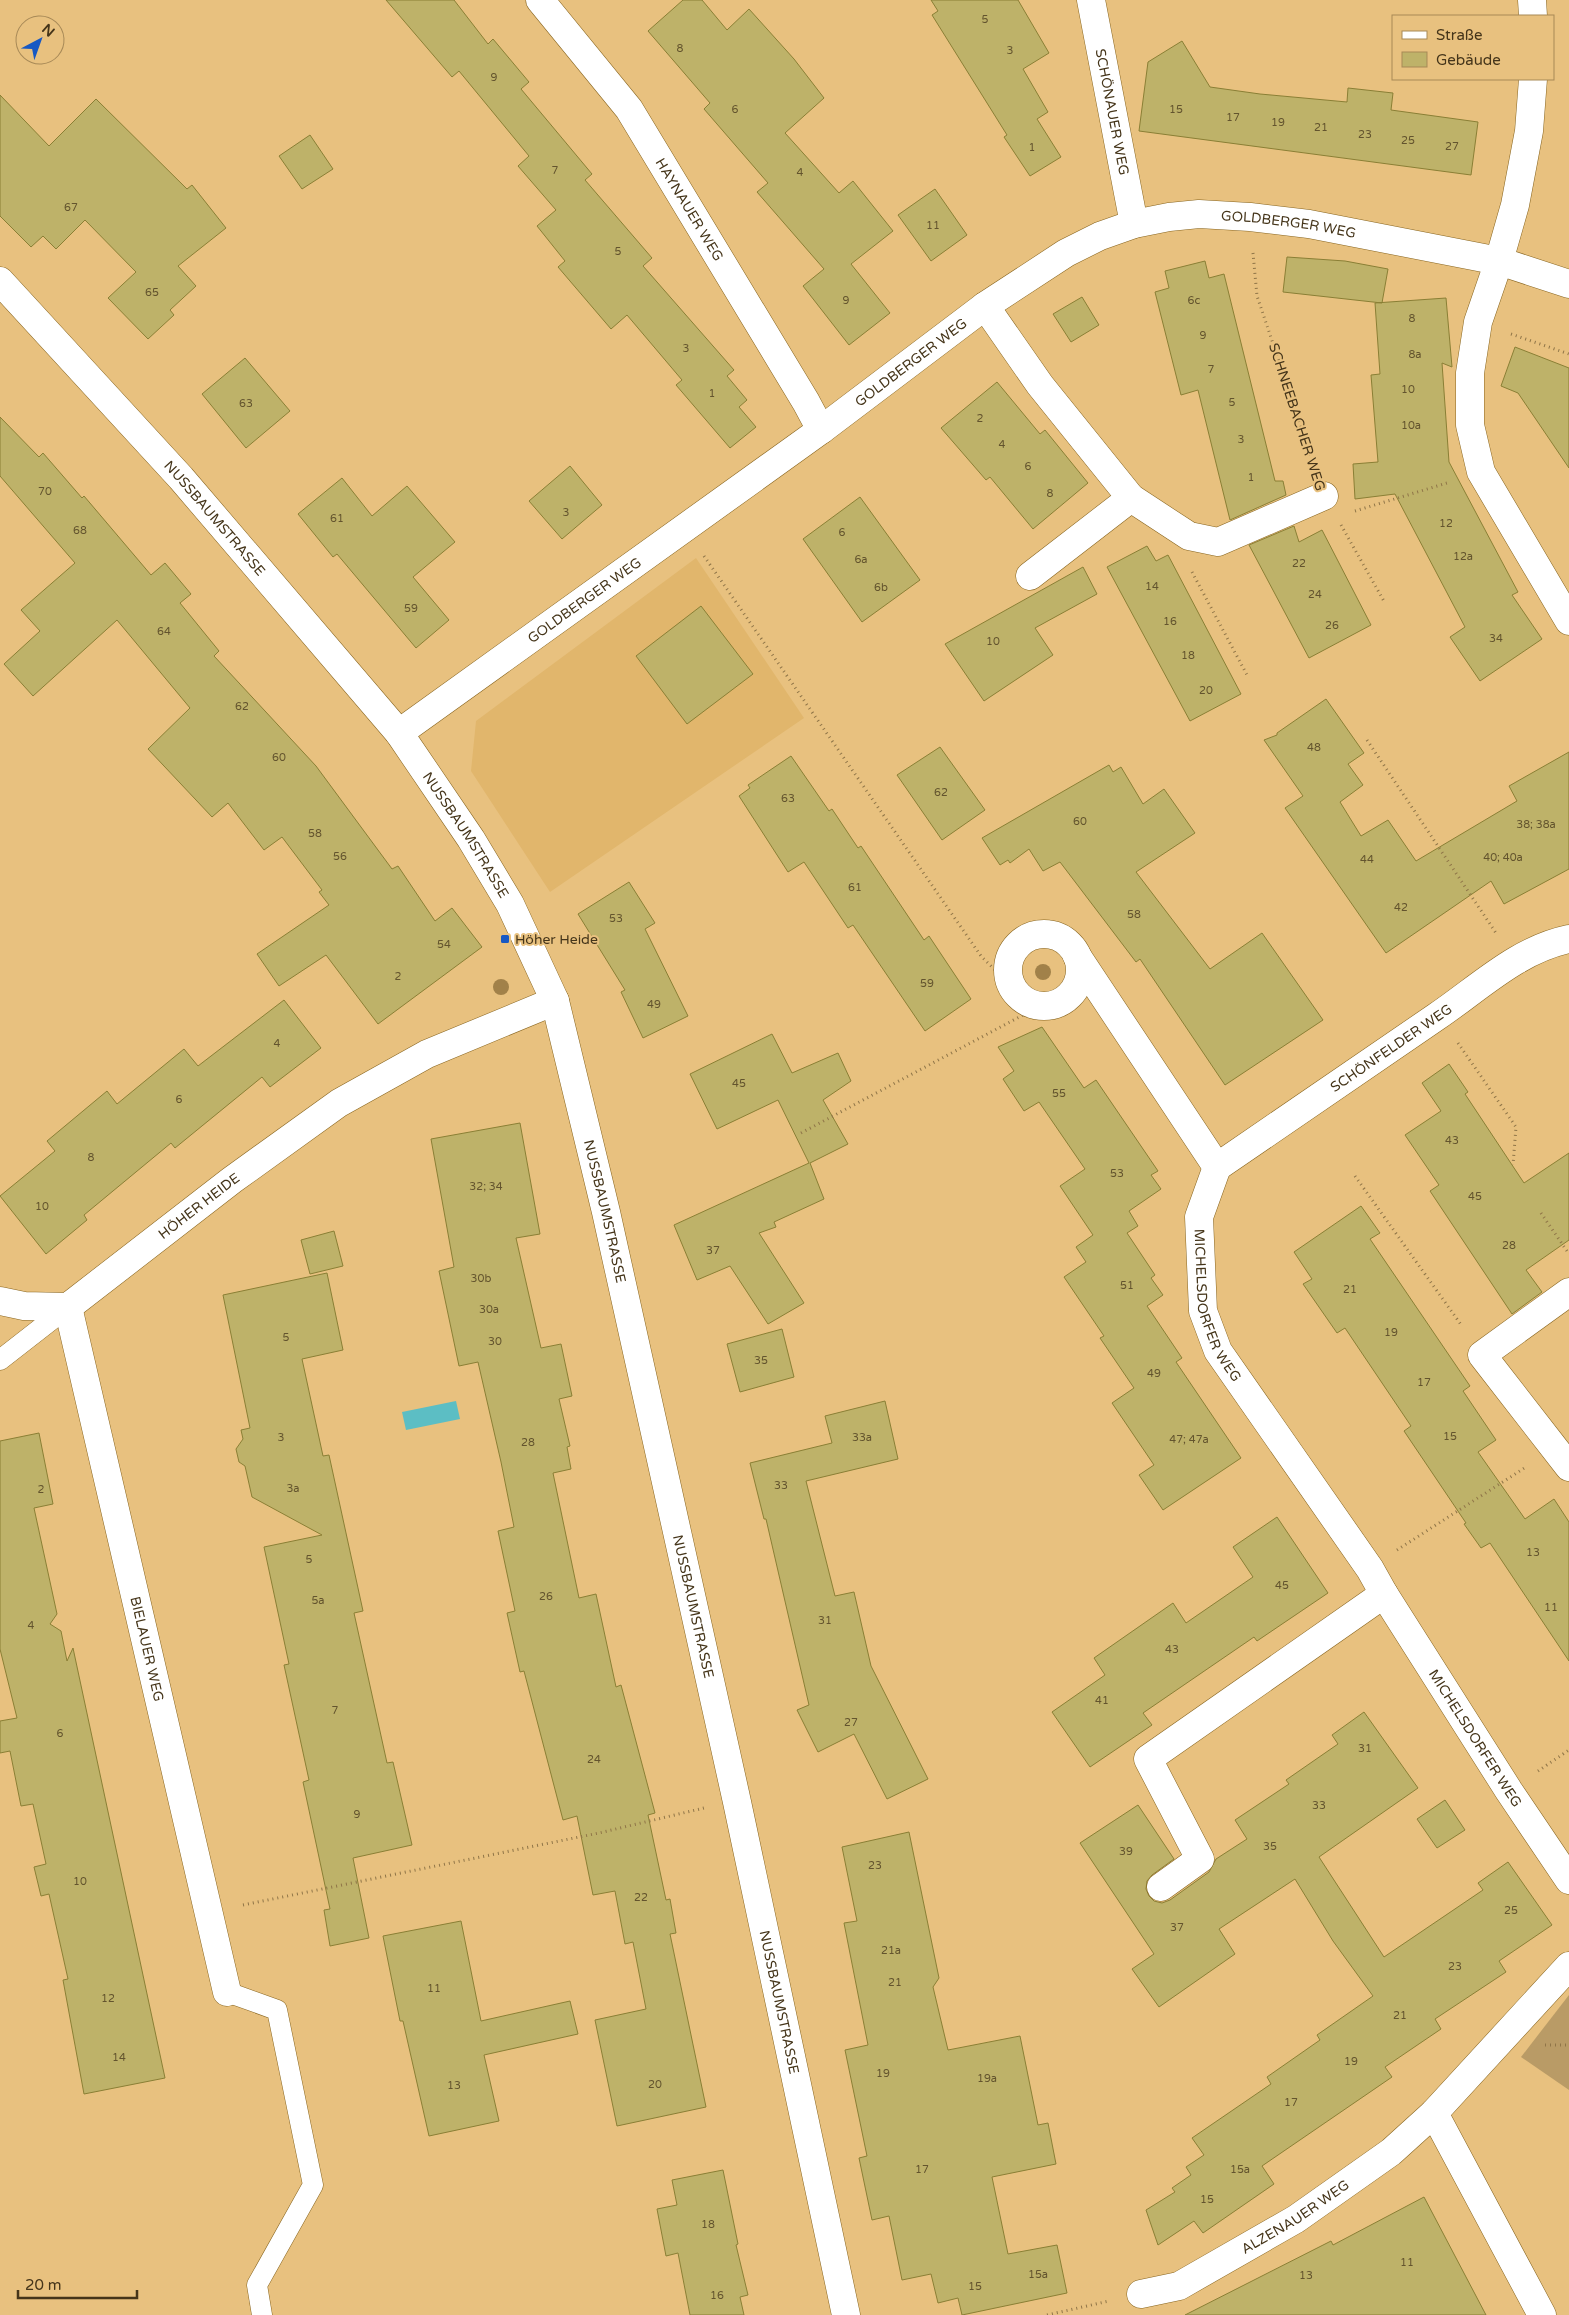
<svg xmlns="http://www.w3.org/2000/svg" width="1569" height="2315" font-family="'Varela Round',sans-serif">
	<rect width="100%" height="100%" fill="#e8c17f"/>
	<path fill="#e1b66c" d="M696,558L804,718L550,892L471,771L476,721Z"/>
	<path fill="#b99b66" d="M1569,1995V2090L1521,2057Z"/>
	<path fill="#5cbec4" d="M456,1401L460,1419L406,1430L402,1412Z"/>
	<path fill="#beb269" stroke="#8a7f35" d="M386,0H454L488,44L493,39L529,82L521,89L592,174L585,180L652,258L643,266L734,370L727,376L747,400L739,407L756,427L730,448L676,385L682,380L627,315L611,329L558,267L565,261L537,226L556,210L518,166L529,156L459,71L452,77Z
		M683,0H702L727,30L749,9L794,59L824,98L785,133L839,193L853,181L893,231L851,264L890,313L849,345L803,286L824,269L757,192L768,183L704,109L710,103L648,31Z
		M931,0H1018L1049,53L1023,69L1048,112L1037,119L1061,157L1030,176L1004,137L1007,135L932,15L938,11Z
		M1182,41L1210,87L1260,94L1347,102L1348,88L1393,93L1391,110L1478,122L1471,175L1139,131L1148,62Z
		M0,95L49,146L96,99L187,189L192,185L226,228L178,266L196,286L170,310L174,315L148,339L108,298L136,272L85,220L56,249L43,236L31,247L0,216Z
		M310,135L333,169L302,189L279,156Z
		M935,189L967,235L931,261L898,215Z
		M1287,257L1345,261L1388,269L1382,303L1283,292Z
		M1205,261L1209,278L1224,274L1275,481H1283L1286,495L1230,520L1198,390L1181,395L1155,292L1169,288L1165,271Z
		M1082,297L1099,325L1071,342L1053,314Z
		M1446,298L1452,367L1442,363L1449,462L1518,592L1512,595L1542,639L1480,681L1450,637L1465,627L1395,494L1355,499L1353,464L1378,462L1371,375L1380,374L1375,303Z
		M1515,347L1569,368V468L1518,393L1501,386Z
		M245,358L290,411L246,448L202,394Z
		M997,382L1040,434L1045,430L1088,483L1033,529L990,477L986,480L941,428Z
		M0,417L39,457L43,453L82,498L84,496L151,575L165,563L191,594L180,603L219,651L214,656L316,766L392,869L398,866L435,921L452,908L482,947L378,1024L326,955L279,986L257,954L329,905L319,892L322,890L282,837L264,850L228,803L212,817L148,749L190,708L117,620L33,696L4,664L40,631L21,610L75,563L0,476Z
		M570,466L602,505L562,539L529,501Z
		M342,478L372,516L407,486L455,542L413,577L449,620L416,648L337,554L333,557L298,514Z
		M860,497L920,580L862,622L803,539Z
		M1294,526L1299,542L1322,530L1371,625L1309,658L1249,545Z
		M1147,546L1156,561L1168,555L1241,694L1190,721L1107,567Z
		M1083,567L1097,594L1035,628L1053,655L984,701L945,644Z
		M701,606L753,674L687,724L636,656Z
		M1326,699L1364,753L1348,764L1363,785L1340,802L1361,836L1388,820L1416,861L1517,801L1509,786L1569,752V869L1504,904L1491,881L1386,953L1285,808L1303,796L1264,740L1277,735V733Z
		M940,747L985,810L942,840L897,775Z
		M791,756L829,811L832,809L858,848L861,846L924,940L929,936L971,999L925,1031L853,925L848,928L804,862L788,872L739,796L750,788L748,785Z
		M1109,765L1113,772L1121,767L1143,804L1164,789L1195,833L1136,872L1210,969L1262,933L1323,1020L1225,1085L1140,959L1136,962L1060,862L1043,871L1029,849L1010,863L1008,860L1000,865L982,838Z
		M629,882L655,923L645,929L688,1016L643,1038L621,992L625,990L578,914Z
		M284,1000L321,1048L270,1087L262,1077L175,1148L171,1143L84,1215L87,1220L46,1254L0,1196L55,1151L47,1141L107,1091L117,1104L184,1049L198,1066Z
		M1042,1027L1084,1088L1096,1080L1158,1171L1151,1175L1161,1189L1129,1211L1138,1226L1127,1233L1155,1275L1151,1278L1163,1295L1147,1306L1182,1358L1176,1362L1241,1458L1163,1510L1139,1475L1154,1465L1112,1403L1134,1388L1100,1338L1104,1336L1064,1277L1086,1262L1076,1247L1093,1235L1060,1186L1085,1169L1039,1102L1024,1111L1003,1079L1014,1071L998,1047Z
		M772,1034L792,1073L838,1053L851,1081L823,1100L848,1144L810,1163L824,1199L774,1222L776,1227L759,1233L804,1303L768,1324L730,1266L697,1280L674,1225L809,1163L778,1100L717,1129L690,1074Z
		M1449,1064L1468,1092L1465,1094L1524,1183L1569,1153V1240L1526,1270L1542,1292L1512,1314L1430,1191L1439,1185L1405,1135L1441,1111L1422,1083Z
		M520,1123L540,1234L516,1238L541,1348L561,1344L572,1396L559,1399L570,1446L567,1447L571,1469L553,1473L579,1598L596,1594L616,1687L621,1685L655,1813L648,1815L666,1900L670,1899L676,1933L670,1934L706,2107L617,2126L595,2020L646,2009L633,1942L625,1944L615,1891L593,1895L577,1816L563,1820L524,1671L520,1672L507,1613L515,1611L498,1531L514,1527L501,1462L478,1362L459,1366L439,1271L454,1267L431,1139Z
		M1361,1206L1380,1233L1370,1239L1470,1386L1463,1391L1496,1440L1478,1452L1525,1519L1554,1499L1569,1522V1661L1490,1543L1481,1548L1464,1524L1466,1523L1404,1431L1411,1426L1345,1328L1337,1333L1303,1284L1312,1279L1294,1252Z
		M334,1231L343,1266L310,1274L301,1240Z
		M327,1273L343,1350L302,1359L323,1456L329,1455L363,1611L354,1613L387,1763L393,1762L412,1845L353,1858L369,1938L330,1946L324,1910L330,1909L303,1782L309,1780L284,1665L289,1664L264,1547L322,1535L252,1497L245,1466L239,1462L236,1449L243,1439L241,1430L250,1428L223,1295Z
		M782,1329L794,1377L740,1392L727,1344Z
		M885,1401L898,1459L806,1481L835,1596L854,1592L871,1666L928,1779L887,1799L854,1734L818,1752L797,1710L809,1705L766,1519H764L750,1463L832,1443L825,1416Z
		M39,1433L53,1504L34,1508L57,1614L50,1624L61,1631L67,1661L73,1648L165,2078L84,2094L63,1980L68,1979L49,1894L41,1896L34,1867L46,1864L33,1804L21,1806L10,1751L0,1753V1721L17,1718L0,1649V1441Z
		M1277,1517L1328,1593L1257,1641L1254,1637L1143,1713L1152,1725L1090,1767L1052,1712L1105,1675L1094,1658L1173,1603L1186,1623L1253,1577L1233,1547Z
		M1364,1712L1418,1788L1319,1857L1384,1957L1483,1890L1478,1883L1508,1862L1552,1925L1499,1961L1506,1972L1435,2019L1441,2029L1385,2067L1392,2077L1262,2166L1274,2184L1203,2233L1194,2221L1158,2245L1146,2210L1175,2192L1172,2188L1191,2175L1186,2167L1204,2155L1192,2138L1271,2084L1267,2077L1320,2040L1317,2035L1373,1996L1333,1941L1295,1879L1219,1929L1235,1954L1159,2007L1132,1969L1154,1954L1080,1843L1138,1805L1174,1859L1152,1875L1147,1881L1146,1889L1149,1896L1154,1901L1162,1903L1170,1900L1209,1872L1216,1859L1247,1839L1235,1820L1289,1784L1286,1780L1338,1744L1332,1735Z
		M1445,1800L1465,1830L1437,1848L1417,1819Z
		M909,1832L939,1978L933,1987L948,2050L1020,2036L1038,2125L1048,2123L1056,2164L992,2177L1008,2254L1057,2245L1067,2293L962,2315L958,2298L938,2303L931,2274L902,2280L889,2216L872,2220L859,2158L867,2156L845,2050L868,2045L844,1923L857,1921L842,1847Z
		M461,1921L481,2021L570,2001L578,2034L484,2055L499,2121L429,2136L403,2021H400L383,1936Z
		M723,2170L738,2244L736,2245L748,2295L740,2297L744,2315H690L678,2253L666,2256L657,2209L677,2205L672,2180Z
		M1424,2197L1486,2315H1185L1331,2241L1333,2245Z"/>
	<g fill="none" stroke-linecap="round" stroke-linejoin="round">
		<defs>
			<path id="lane" d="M0,1360L68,1307
				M227,1992L277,2010L313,2185L257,2285L262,2315"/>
			<g id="street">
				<path id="s1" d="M540,0L629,109L806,402L821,430"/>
				<path id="s2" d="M1091,0L1134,224"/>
				<path d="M1532,0L1533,16"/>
				<path d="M1533,79L1529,131L1515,205L1499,261L1478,322L1470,373V425L1481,472L1569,621"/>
				<path id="s3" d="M0,281L181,478L399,733L471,839L510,904L555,1001L606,1212L737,1802L846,2315"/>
				<path d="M985,306L1040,385L1131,498L1189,536L1218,542L1324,496"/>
				<path d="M1030,576L1131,498"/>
				<path id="s4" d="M399,733L821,430L985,306L1066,253L1100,236L1134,224L1169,217L1199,214L1250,217L1309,224L1499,261L1569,284"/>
				<circle cx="1044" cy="970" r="36"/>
				<path d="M1077,956L1217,1167"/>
				<path id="s5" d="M1217,1167L1199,1217L1203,1311L1218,1351L1370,1569L1384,1594L1509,1791L1569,1880"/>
				<path id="s6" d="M1217,1167C1290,1117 1363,1067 1436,1017C1479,988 1517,950 1569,939"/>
				<path d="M1569,1292L1482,1355L1569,1467"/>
				<path id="s7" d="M0,1301L24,1306L68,1307L232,1180L339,1103L427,1054L555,1001"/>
				<path id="s8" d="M68,1307L227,1992"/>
				<path d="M1161,1887L1200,1859L1148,1759L1384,1594"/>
				<path d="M1434,2113L1542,2315"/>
				<path id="s9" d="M1141,2294L1179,2286L1296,2219L1391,2152L1434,2113L1569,1966"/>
			</g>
		</defs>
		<use href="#lane" stroke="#88651f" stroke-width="21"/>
		<use href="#street" stroke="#88651f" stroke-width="29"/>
		<path stroke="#8f7548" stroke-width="3" stroke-dasharray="1 4" stroke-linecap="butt" d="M1253,253L1257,296L1314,465
			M1511,334L1569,354
			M1355,511L1447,483
			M1341,525L1385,603
			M704,556L981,956L1013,988
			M1192,572L1247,675
			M1367,740L1496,933
			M1458,1043L1516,1127L1513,1165
			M801,1133L1040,1006
			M1355,1176L1462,1326
			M1541,1213L1569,1254
			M1397,1550L1526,1467
			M1538,1771L1569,1750
			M243,1905L599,1833L704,1808
			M1545,2045H1569
			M1047,2315L1109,2301"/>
		<use href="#lane" stroke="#fff" stroke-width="20"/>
		<use href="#street" stroke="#fff" stroke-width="28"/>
	</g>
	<g fill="#a18149">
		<circle cx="1043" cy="972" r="8"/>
		<circle cx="501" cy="987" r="8"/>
	</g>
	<rect fill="#1758c3" stroke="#e8c17f" stroke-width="2" x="500" y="934" width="10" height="10" rx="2.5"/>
	<g text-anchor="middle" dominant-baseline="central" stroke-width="4" stroke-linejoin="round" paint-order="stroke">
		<g font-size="11" fill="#63542e">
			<text x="985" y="19">5</text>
			<text x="680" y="48">8</text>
			<text x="1010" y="50">3</text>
			<text x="494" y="77">9</text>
			<text x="735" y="109">6</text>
			<text x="1176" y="109">15</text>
			<text x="1233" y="117">17</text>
			<text x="1278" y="122">19</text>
			<text x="1321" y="127">21</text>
			<text x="1365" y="134">23</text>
			<text x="1408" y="140">25</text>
			<text x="1452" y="146">27</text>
			<text x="1032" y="147">1</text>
			<text x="555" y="170">7</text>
			<text x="800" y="172">4</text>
			<text x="71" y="207">67</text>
			<text x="933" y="225">11</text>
			<text x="618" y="251">5</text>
			<text x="152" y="292">65</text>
			<text x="846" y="300">9</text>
			<text x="1194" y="300">6c</text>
			<text x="1412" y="318">8</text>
			<text x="1203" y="335">9</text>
			<text x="686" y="348">3</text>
			<text x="1415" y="354">8a</text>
			<text x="1211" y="369">7</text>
			<text x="1408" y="389">10</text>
			<text x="712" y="393">1</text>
			<text x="1232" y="402">5</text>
			<text x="246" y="403">63</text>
			<text x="980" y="418">2</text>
			<text x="1411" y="425">10a</text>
			<text x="1241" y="439">3</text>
			<text x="1002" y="444">4</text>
			<text x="1028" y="466">6</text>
			<text x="1251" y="477">1</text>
			<text x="45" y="491">70</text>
			<text x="1050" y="493">8</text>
			<text x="566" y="512">3</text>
			<text x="337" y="518">61</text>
			<text x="1446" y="523">12</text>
			<text x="80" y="530">68</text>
			<text x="842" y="532">6</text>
			<text x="1463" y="556">12a</text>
			<text x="861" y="559">6a</text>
			<text x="1299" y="563">22</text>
			<text x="1152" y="586">14</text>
			<text x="881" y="587">6b</text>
			<text x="1315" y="594">24</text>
			<text x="411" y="608">59</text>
			<text x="1170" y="621">16</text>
			<text x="1332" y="625">26</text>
			<text x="164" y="631">64</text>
			<text x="1496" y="638">34</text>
			<text x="993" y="641">10</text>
			<text x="1188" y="655">18</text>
			<text x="1206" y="690">20</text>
			<text x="242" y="706">62</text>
			<text x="1314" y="747">48</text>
			<text x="279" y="757">60</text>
			<text x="941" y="792">62</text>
			<text x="788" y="798">63</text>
			<text x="1080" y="821">60</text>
			<text x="1536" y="824">38; 38a</text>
			<text x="315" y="833">58</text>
			<text x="340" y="856">56</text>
			<text x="1503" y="857">40; 40a</text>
			<text x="1367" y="859">44</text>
			<text x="855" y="887">61</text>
			<text x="1401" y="907">42</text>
			<text x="1134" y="914">58</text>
			<text x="616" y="918">53</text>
			<text x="444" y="944">54</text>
			<text x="398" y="976">2</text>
			<text x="927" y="983">59</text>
			<text x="654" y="1004">49</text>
			<text x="277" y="1043">4</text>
			<text x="739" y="1083">45</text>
			<text x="1059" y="1093">55</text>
			<text x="179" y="1099">6</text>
			<text x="1452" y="1140">43</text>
			<text x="91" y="1157">8</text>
			<text x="1117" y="1173">53</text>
			<text x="486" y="1186">32; 34</text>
			<text x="1475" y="1196">45</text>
			<text x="42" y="1206">10</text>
			<text x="1509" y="1245">28</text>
			<text x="713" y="1250">37</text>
			<text x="481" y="1278">30b</text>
			<text x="1127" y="1285">51</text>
			<text x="1350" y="1289">21</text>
			<text x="489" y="1309">30a</text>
			<text x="1391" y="1332">19</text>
			<text x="286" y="1337">5</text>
			<text x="495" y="1341">30</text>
			<text x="761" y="1360">35</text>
			<text x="1154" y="1373">49</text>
			<text x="1424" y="1382">17</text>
			<text x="1450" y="1436">15</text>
			<text x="281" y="1437">3</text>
			<text x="862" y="1437">33a</text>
			<text x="1189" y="1439">47; 47a</text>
			<text x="528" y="1442">28</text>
			<text x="781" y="1485">33</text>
			<text x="293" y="1488">3a</text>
			<text x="41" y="1489">2</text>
			<text x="1533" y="1552">13</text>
			<text x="309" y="1559">5</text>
			<text x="1282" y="1585">45</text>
			<text x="546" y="1596">26</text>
			<text x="318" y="1600">5a</text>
			<text x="1551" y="1607">11</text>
			<text x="825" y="1620">31</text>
			<text x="31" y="1625">4</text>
			<text x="1172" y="1649">43</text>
			<text x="1102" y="1700">41</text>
			<text x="335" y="1710">7</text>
			<text x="851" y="1722">27</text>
			<text x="60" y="1733">6</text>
			<text x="1365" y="1748">31</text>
			<text x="594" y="1759">24</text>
			<text x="1319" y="1805">33</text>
			<text x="357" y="1814">9</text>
			<text x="1270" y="1846">35</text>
			<text x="1126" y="1851">39</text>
			<text x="875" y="1865">23</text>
			<text x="80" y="1881">10</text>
			<text x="641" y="1897">22</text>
			<text x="1511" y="1910">25</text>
			<text x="1177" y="1927">37</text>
			<text x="891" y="1950">21a</text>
			<text x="1455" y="1966">23</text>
			<text x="895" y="1982">21</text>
			<text x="434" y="1988">11</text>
			<text x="108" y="1998">12</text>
			<text x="1400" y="2015">21</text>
			<text x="119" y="2057">14</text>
			<text x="1351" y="2061">19</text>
			<text x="883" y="2073">19</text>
			<text x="987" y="2078">19a</text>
			<text x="655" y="2084">20</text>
			<text x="454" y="2085">13</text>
			<text x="1291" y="2102">17</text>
			<text x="922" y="2169">17</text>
			<text x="1240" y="2169">15a</text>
			<text x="1207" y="2199">15</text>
			<text x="708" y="2224">18</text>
			<text x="1407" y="2262">11</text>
			<text x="1038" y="2274">15a</text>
			<text x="1306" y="2275">13</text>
			<text x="975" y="2286">15</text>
			<text x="717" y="2295">16</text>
		</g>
		<g font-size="14" fill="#45351a" stroke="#e8c17f">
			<text stroke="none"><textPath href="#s2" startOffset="114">SCHÖNAUER WEG</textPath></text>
			<text stroke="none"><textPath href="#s1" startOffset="258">HAYNAUER WEG</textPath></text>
			<text stroke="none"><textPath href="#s4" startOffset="1052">GOLDBERGER WEG</textPath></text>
			<text stroke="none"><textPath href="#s4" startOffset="632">GOLDBERGER WEG</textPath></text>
			<text transform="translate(1297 417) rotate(72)">SCHNEEBACHER WEG</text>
			<text stroke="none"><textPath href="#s3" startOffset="320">NUSSBAUMSTRASSE</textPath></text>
			<text stroke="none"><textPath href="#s4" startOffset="228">GOLDBERGER WEG</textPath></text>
			<text stroke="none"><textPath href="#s3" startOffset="725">NUSSBAUMSTRASSE</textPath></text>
			<text stroke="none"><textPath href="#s6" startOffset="211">SCHÖNFELDER WEG</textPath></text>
			<text stroke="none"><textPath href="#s7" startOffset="234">HÖHER HEIDE</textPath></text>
			<text stroke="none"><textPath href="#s3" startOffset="1130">NUSSBAUMSTRASSE</textPath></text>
			<text stroke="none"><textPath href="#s5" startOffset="145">MICHELSDORFER WEG</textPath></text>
			<text stroke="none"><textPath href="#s3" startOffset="1535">NUSSBAUMSTRASSE</textPath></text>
			<text stroke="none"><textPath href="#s8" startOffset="351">BIELAUER WEG</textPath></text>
			<text stroke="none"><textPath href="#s5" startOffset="655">MICHELSDORFER WEG</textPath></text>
			<text stroke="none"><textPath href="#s3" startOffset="1940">NUSSBAUMSTRASSE</textPath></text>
			<text stroke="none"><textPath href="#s9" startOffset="174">ALZENAUER WEG</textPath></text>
		</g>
		<g font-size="14" fill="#45351a" stroke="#e8c17f" text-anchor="start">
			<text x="515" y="939">Höher Heide</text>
		</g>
	</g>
	<rect x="1392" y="15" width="162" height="65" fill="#e8c17f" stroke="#a78957"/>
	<rect x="1402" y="31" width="25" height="8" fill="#ffffff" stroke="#a78957"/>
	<text x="1436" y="40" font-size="15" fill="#45351a">Straße</text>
	<rect x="1402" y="52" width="25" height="15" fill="#beb269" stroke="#a78957"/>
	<text x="1436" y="65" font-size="15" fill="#45351a">Gebäude</text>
	<g transform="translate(40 40) rotate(41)"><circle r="24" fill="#e8c17f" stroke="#a78957"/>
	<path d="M0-4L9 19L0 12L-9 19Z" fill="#1758c3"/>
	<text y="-8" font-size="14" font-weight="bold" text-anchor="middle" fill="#45351a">N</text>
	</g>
	<path d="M18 2290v8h119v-8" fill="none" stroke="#45351a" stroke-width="2.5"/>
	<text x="25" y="2290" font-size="15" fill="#45351a" stroke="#e8c17f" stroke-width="4" paint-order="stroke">20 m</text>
</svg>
